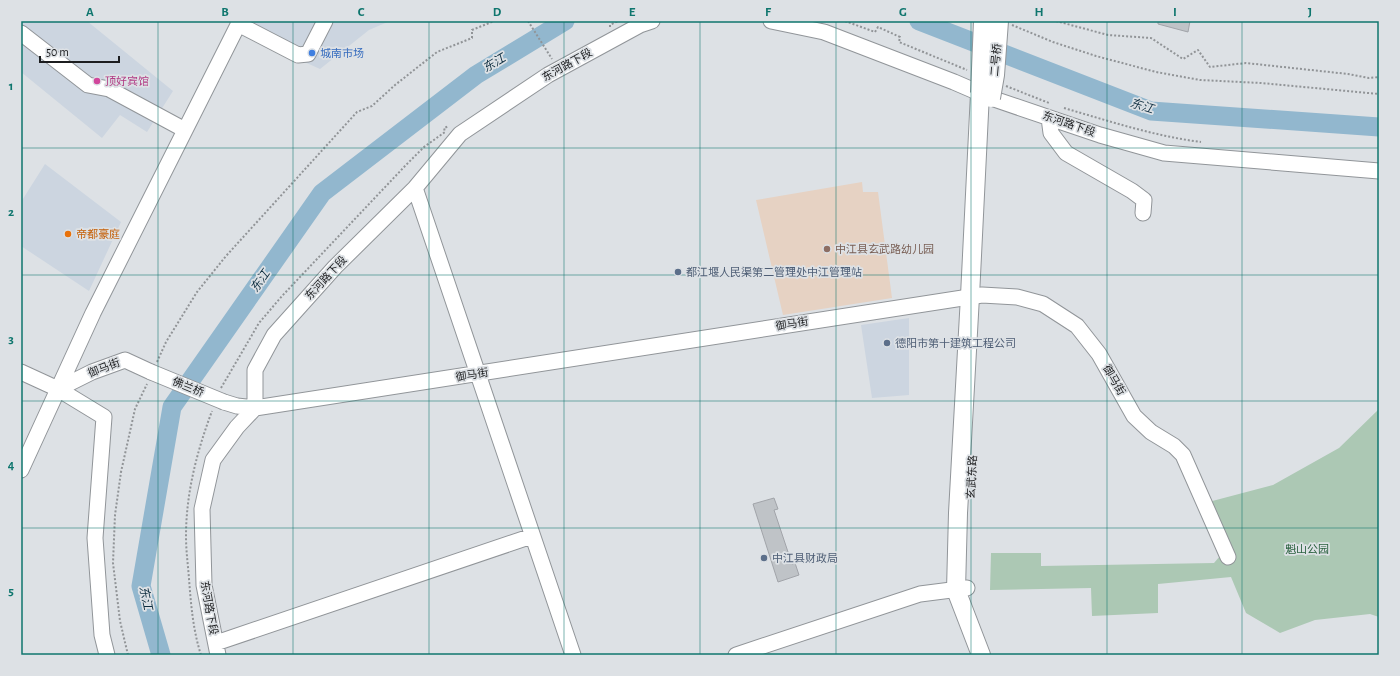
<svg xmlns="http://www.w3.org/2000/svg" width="1400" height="676" font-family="'Alegreya Sans','Noto Sans SC',sans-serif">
	<rect width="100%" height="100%" fill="#dde1e5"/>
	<path fill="#ccd5e0" d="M21,21H87L173,91L147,132L120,115L102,138L21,72Z
		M255,21H390L369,30L320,69L247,36Z
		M45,164L121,222L89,291L21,246V202Z
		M909,318V395L872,398L861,325Z"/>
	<path fill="#e6d2c3" d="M862,182L863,192H878L892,298L783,315L756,200Z"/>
	<path fill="#acc8b4" d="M1379,409V617L1370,614L1315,620L1280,633L1246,613L1231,577L1158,584V613L1092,616L1091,588L990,590L991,553H1041V566L1214,563L1220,556L1201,504L1273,485L1339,448Z"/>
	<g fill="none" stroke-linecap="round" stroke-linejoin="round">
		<path stroke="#92b7ce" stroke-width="19" d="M919,21L1151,111L1379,127
			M161,655L141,586L172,407L322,193L476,75L565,21"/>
	</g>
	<path fill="#bfc3c7" stroke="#a1a4a9" d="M1158,21H1190L1188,32L1158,24Z
		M774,498L778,509L774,510L792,564L795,563L799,575L778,582L753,504Z"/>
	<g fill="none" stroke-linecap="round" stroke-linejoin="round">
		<defs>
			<path id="minor" d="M771,21L824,32L954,82L991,98L1100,135L1164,153L1379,171
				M238,24L298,55L308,54L325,21
				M21,33L88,85L109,89L185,130
				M1049,118L1051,133L1066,153L1132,191L1144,200L1143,213
				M415,188L573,655
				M21,372L58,389L104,417L95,538L102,635L107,655
				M58,389L92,372L125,360L151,372
				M224,402L237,406L255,408L982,295L1017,297L1043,304L1077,326L1099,354L1134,416L1151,432L1174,446L1183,455L1228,557
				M21,470L93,313L240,21
				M216,643L532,536
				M218,655L204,585L202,509L213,460L237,427L255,408V370L274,335L335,267L415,188L460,134L548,75L640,25L652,21
				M736,655L920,594L967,588"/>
			<path id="major" d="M980,93L970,296L958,513L956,590L981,655"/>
		</defs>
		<use href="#minor" stroke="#919599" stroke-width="17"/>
		<use href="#major" stroke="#919599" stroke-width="20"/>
		<path stroke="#919497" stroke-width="2" stroke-dasharray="2 2" stroke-linecap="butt" d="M528,21L552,59
			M845,21L875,32L878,27L900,37L899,42L967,70
			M1056,21L1108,35L1151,38L1183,59L1198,50L1210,67L1246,63L1348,74L1369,78L1379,77
			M1012,25L1053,42L1096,56L1156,72L1200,80L1261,83L1379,94
			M610,27V25L618,21
			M1006,86L1049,103
			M1064,108C1109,121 1154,136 1201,142
			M157,362L166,342L197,292L226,256L357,112L372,106L395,85L437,52L472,38V30L494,21
			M221,388L259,323L282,296L405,166L424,147L445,132L444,128L449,126
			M128,655L120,621L113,563L115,515L121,472L135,409L147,384
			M201,655C193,630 191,605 189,579C188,565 186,551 186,536C186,493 197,451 212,411"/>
		<use href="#minor" stroke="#fff" stroke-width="15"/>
		<use href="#major" stroke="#fff" stroke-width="18"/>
		<defs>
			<path id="minor-bridge" d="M151,372L224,402"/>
			<path id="major-bridge" d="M980,93L983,21
				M991,98L995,75L999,21"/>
		</defs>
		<use href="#minor-bridge" stroke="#919599" stroke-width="17" stroke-linecap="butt"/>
		<use href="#major-bridge" stroke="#919599" stroke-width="20" stroke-linecap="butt"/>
		<use href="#minor-bridge" stroke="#fff" stroke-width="15"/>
		<use href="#major-bridge" stroke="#fff" stroke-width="18"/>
	</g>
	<path fill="none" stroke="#0f766e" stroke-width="1" stroke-opacity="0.55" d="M158,21V655M293,21V655M429,21V655M564,21V655M700,21V655M836,21V655M971,21V655M1107,21V655M1242,21V655M21,148H1379M21,275H1379M21,401H1379M21,528H1379"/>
	<circle fill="#3f7fe0" stroke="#dde1e5" stroke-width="1.5" cx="312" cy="53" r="4"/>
	<circle fill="#d1479c" stroke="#dde1e5" stroke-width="1.5" cx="97" cy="81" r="4"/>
	<circle fill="#e8710a" stroke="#dde1e5" stroke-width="1.5" cx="68" cy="234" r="4"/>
	<circle fill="#8d6e63" stroke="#dde1e5" stroke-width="1.5" cx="827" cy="249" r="4"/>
	<g fill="#5c6f8a" stroke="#dde1e5" stroke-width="1.5">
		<circle cx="678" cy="272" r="4"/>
		<circle cx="887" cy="343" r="4"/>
		<circle cx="764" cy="558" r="4"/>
	</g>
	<g text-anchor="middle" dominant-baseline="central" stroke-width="3.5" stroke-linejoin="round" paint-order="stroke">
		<g font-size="11" fill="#366cbe" stroke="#dde1e5" text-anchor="start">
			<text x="320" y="53">城南市场</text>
		</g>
		<g font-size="11" fill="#1c1d1f" stroke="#dde1e5">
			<text transform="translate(996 60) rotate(-85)">二号桥</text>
			<text transform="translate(567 65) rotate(-29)">东河路下段</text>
			<text transform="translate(1069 124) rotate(19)">东河路下段</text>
			<text transform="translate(326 278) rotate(-47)">东河路下段</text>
			<text transform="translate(792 324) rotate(-9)">御马街</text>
			<text transform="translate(104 368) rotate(-21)">御马街</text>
			<text transform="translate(472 375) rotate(-9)">御马街</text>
			<text transform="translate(1114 380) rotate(60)">御马街</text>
			<text transform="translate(188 387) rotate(22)">佛兰桥</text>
			<text transform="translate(972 477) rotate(-87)">玄武东路</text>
			<text transform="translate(209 608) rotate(80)">东河路下段</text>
		</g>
		<g font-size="11" fill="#b23c85" stroke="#dde1e5" text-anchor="start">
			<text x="105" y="81">顶好宾馆</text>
		</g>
		<g font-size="11" fill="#c56008" stroke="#dde1e5" text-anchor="start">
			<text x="76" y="234">帝都豪庭</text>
		</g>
		<g font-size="11" fill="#785e54" stroke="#dde1e5" text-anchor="start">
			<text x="835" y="249">中江县玄武路幼儿园</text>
		</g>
		<g font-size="11" fill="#4e5e75" stroke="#dde1e5" text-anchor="start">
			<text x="686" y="272">都江堰人民渠第二管理处中江管理站</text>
			<text x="895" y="343">德阳市第十建筑工程公司</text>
			<text x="772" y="558">中江县财政局</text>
		</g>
		<g font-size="11" fill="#29603e" stroke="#dde1e5">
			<text x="1307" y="549">魁山公园</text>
		</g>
		<g font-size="12" font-style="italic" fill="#0e2e40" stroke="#dde1e5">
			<text transform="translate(494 63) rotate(-31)">东江</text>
			<text transform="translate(1142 106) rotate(17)">东江</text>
			<text transform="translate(260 281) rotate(-55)">东江</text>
			<text transform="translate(146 598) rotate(78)">东江</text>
		</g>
	</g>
	<rect width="1400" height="676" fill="none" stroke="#dde1e5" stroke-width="44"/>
	<path d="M40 56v6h79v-6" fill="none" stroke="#1c1d1f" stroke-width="2"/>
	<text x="46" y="56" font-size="12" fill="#1c1d1f" stroke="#dde1e5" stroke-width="3" paint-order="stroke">50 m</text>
	<rect x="22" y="22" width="1356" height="632" fill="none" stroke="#0f766e" stroke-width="1.5"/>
	<g font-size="13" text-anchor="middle" font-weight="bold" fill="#0f766e">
		<text x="90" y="16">A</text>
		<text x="225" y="16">B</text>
		<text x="361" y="16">C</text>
		<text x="497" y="16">D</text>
		<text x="632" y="16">E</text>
		<text x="768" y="16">F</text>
		<text x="903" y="16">G</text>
		<text x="1039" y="16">H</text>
		<text x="1175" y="16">I</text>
		<text x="1310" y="16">J</text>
		<text x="11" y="90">1</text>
		<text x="11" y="216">2</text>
		<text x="11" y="343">3</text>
		<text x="11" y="469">4</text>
		<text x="11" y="595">5</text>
	</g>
</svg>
